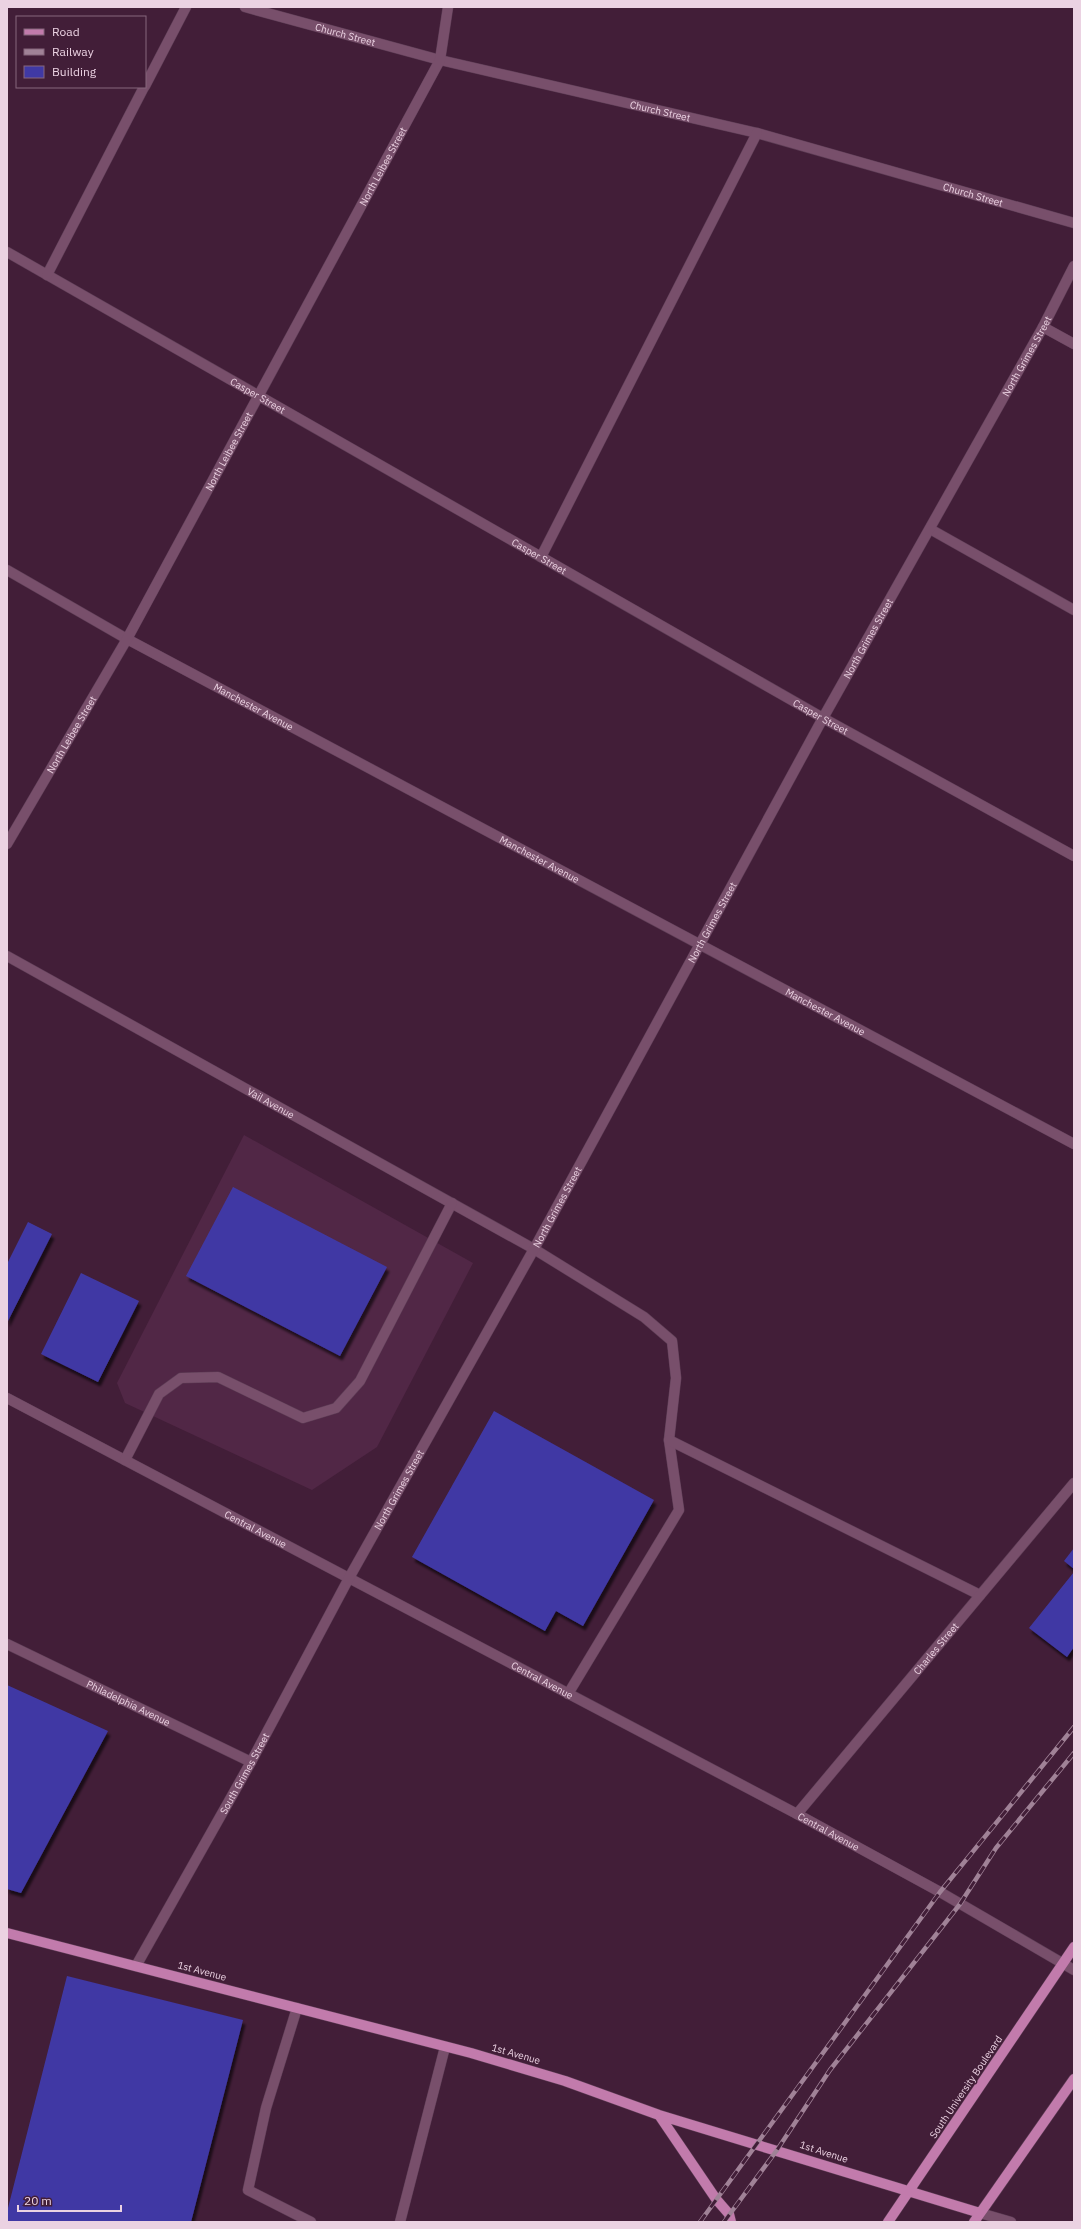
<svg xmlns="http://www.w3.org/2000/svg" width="1081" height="2229" font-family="'IBM Plex Sans',sans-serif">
	<defs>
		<filter id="shadow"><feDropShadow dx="2.5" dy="4.5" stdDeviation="1" flood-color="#0009"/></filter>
	</defs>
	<rect width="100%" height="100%" fill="#421e38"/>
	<path fill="#512746" d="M244,1135L473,1263L377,1447L312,1490L125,1403L117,1383Z"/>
	<path fill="#4039a4" filter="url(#shadow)" d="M233,1187L387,1267L340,1356L186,1276Z
		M28,1222L52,1234L7,1323V1264Z
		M81,1273L139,1301L98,1382L41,1354Z
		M494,1411L654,1500L583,1626L556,1611L545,1631L412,1557Z
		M1074,1548V1569L1064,1561Z
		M1074,1572V1647L1067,1657L1029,1628Z
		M7,1685L108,1731L21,1893L7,1889Z
		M67,1976L243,2020L191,2222H7V2212Z"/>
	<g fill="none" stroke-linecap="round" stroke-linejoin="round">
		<defs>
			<g id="minor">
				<path id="s1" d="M245,7L440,60L757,133L1074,223"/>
				<path d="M145,86L186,7"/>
				<path id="s2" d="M7,252L823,718L1074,856"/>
				<path d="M47,275L144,87"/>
				<path d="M1043,327L1074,344"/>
				<path d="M930,529L1074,610"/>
				<path d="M541,557L757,133"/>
				<path id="s3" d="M7,570L127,639L1074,1144"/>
				<path id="s4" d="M7,844L127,639L440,60L448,7"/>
				<path id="s5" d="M7,956L534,1249L644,1317L672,1341L676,1378L669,1440L679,1510L568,1694"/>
				<path id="s6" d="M7,1398L797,1814L940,1892L1074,1970"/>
				<path d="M669,1440L980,1595"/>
				<path d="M125,1460L159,1394L181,1378L218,1377L303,1418L336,1408L360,1381L452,1203"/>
				<path id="s7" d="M7,1644L251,1762"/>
				<path id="s8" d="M797,1814L1074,1483"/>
				<path id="s9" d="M136,1966L251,1762L349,1578L534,1249L823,718L1043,327L1074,266"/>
				<path d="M297,2008L266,2108L248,2190L311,2222"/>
				<path d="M980,2213L1011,2222"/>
				<path d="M400,2222L445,2047"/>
			</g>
			<path id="major" d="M7,1933L471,2053L565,2081L659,2115L980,2213
				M659,2115L716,2199L729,2214L731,2222
				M888,2222L1074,1947
				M974,2222L1074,2079"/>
		</defs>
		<use href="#minor" stroke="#5e3e56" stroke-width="11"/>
		<use href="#major" stroke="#5e3e56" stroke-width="11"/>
		<use href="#minor" stroke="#784f6b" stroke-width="10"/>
		<use href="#major" stroke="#c27bac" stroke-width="10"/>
		<defs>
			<path id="rail" d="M700,2222L940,1892L1074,1727
				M724,2222L777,2150L830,2070L960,1904L996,1848L1074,1753"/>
		</defs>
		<use href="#rail" stroke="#a08297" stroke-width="4.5"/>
		<use href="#rail" stroke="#421e38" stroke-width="3" stroke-dasharray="9" stroke-linecap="butt"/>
	</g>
	<g text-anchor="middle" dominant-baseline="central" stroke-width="3" stroke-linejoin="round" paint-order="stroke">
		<g font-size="10" fill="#ebd2e2" stroke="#421e38">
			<text stroke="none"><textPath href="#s1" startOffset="104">Church Street</textPath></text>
			<text stroke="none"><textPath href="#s1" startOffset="428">Church Street</textPath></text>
			<text stroke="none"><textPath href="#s4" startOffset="775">North Leibee Street</textPath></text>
			<text stroke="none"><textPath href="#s1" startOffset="752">Church Street</textPath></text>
			<text stroke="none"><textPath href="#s9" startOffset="1840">North Grimes Street</textPath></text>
			<text stroke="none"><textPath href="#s2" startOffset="289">Casper Street</textPath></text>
			<text stroke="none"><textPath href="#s4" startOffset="451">North Leibee Street</textPath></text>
			<text stroke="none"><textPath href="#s2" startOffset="613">Casper Street</textPath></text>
			<text stroke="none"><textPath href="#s9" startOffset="1516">North Grimes Street</textPath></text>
			<text stroke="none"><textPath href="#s3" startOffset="282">Manchester Avenue</textPath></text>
			<text stroke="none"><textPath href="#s2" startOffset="937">Casper Street</textPath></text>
			<text stroke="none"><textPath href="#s4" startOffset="127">North Leibee Street</textPath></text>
			<text stroke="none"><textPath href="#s3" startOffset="606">Manchester Avenue</textPath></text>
			<text stroke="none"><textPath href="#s9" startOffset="1192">North Grimes Street</textPath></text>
			<text stroke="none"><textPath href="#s3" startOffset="930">Manchester Avenue</textPath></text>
			<text stroke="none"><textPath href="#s5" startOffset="302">Vail Avenue</textPath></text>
			<text stroke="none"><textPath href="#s9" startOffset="868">North Grimes Street</textPath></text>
			<text stroke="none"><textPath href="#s9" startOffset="544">North Grimes Street</textPath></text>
			<text stroke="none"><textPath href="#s6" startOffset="281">Central Avenue</textPath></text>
			<text stroke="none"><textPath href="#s8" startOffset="216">Charles Street</textPath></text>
			<text stroke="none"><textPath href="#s6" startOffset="605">Central Avenue</textPath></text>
			<text stroke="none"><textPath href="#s7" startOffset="135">Philadelphia Avenue</textPath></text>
			<text stroke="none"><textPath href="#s9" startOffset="221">South Grimes Street</textPath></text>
			<text stroke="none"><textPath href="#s6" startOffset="929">Central Avenue</textPath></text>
			<text transform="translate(202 1971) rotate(15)">1st Avenue</text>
			<text transform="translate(516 2054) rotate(16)">1st Avenue</text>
			<text transform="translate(966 2087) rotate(-56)">South University Boulevard</text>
			<text transform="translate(824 2152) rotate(18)">1st Avenue</text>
		</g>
	</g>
	<rect width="1081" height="2229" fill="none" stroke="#ebd2e2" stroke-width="16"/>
	<rect x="16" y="16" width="130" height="72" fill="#421e38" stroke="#86667c"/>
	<rect x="24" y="29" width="20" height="6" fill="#c27bac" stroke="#86667c"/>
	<text x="52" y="36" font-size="12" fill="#ebd2e2">Road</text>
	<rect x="24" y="49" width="20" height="6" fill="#a08297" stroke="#86667c"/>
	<text x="52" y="56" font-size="12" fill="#ebd2e2">Railway</text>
	<rect x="24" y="66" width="20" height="12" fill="#4039a4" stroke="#86667c"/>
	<text x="52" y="76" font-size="12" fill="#ebd2e2">Building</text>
	<path d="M18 2205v6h103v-6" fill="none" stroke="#ebd2e2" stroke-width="2"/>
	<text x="24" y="2205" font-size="12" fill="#ebd2e2" stroke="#421e38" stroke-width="3" paint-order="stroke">20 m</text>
</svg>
